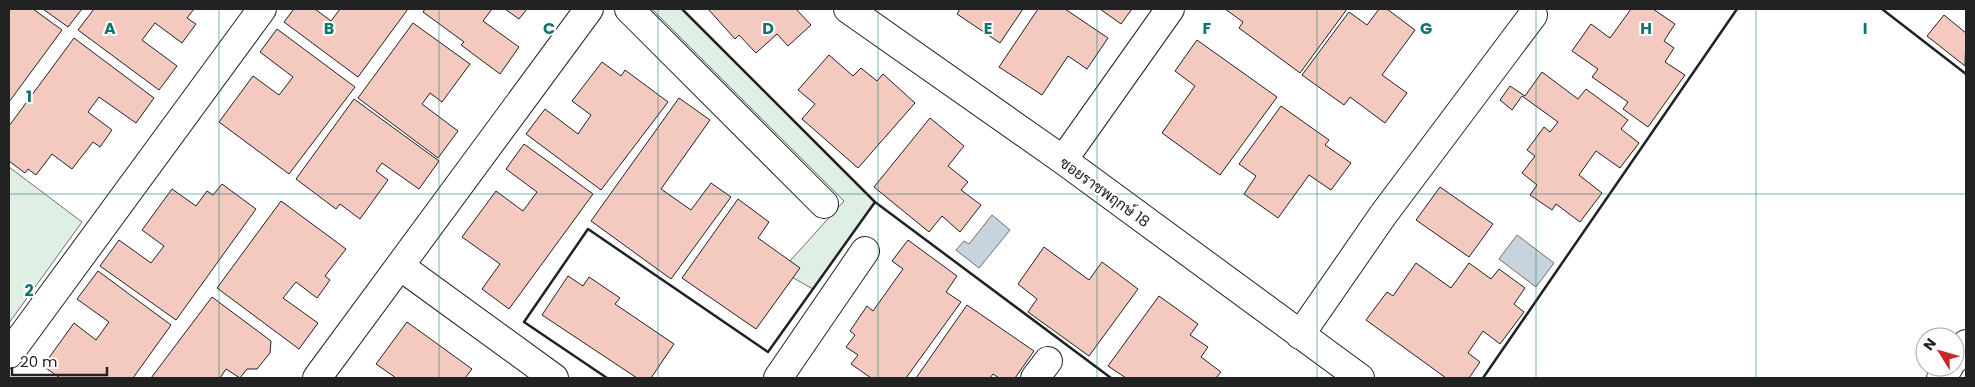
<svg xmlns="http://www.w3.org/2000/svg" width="1975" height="387" font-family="Poppins,Sarabun,sans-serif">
	<rect width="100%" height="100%" fill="#fff"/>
	<path fill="#e0efe3" stroke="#6f6f6f" d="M652,9H682L875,202L813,289L781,271L844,201Z
		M9,167L82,222L9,323Z"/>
	<path fill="#c7d3dd" stroke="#6f6f6f" d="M992,215L1010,230L979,268L956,250L964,241L969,244Z
		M1517,235L1554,263L1536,287L1499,259Z"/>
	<path fill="#f3c9c0" stroke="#222" d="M9,9H33L62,30L9,102Z
		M43,9H82L68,27Z
		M94,9H194L187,18L196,24L182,43L155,23L142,40L177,66L159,90L78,30Z
		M294,9H315L331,21L340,9H408L358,77L284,22Z
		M425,9H492L483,21L519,47L500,74L461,45L464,42L423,12Z
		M505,9H527L519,19Z
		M711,9H796L811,25L788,46L777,34L756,53L739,35L735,39L709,10Z
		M960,9H1023L1000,43L957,14Z
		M1038,9H1065L1108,38L1087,69L1068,56L1042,95L999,67Z
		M1100,9H1132L1121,24Z
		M1225,9H1347L1300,73L1239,28L1243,22Z
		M1379,9H1387L1415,30L1382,75L1407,93L1385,123L1350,97L1344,105L1302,75L1349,12L1367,25Z
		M1631,9H1653L1675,24L1664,41L1674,48L1665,62L1685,75L1648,127L1623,109L1628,102L1592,77L1598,69L1572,51L1591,24L1610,38Z
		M1944,15L1966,33L1965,66L1927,36Z
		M413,23L470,64L442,102L430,93L422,104L458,131L438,158L358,98Z
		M277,29L355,87L289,174L219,122L253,76L279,95L293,77L260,52Z
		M74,38L154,98L136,123L99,97L88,112L112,130L100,147L93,142L72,169L52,154L36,175L28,169L25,173L9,161V126Z
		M1197,40L1277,97L1220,175L1162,133L1195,86L1175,71Z
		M829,55L853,76L861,68L877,81L883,74L915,103L858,168L802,119L815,104L798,90Z
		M602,62L621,76L625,70L668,102L601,190L526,134L545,109L578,134L591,115L572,101Z
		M1542,72L1578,99L1586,89L1628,120L1621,129L1639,143L1620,168L1596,151L1579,175L1602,193L1580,222L1556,204L1552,210L1530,195L1537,185L1522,173L1535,156L1527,150L1544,127L1550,132L1558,122L1522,96L1512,110L1500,100L1510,86L1525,96Z
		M679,98L710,120L661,189L691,210L711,183L731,197L671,279L591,221Z
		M354,99L439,161L419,189L382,163L376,171L388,180L360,219L340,204L336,209L296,179Z
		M1281,106L1329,140L1325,145L1351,163L1331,190L1309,175L1278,218L1244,194L1256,176L1239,164Z
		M930,118L964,146L948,166L968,182L961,190L981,205L960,232L942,216L929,232L874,187Z
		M524,144L593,194L509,309L482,289L500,264L462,237L496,191L523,211L537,192L506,169Z
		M222,184L256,209L176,320L100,266L119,240L151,263L164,246L142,230L172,189L196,206L207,191L213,195Z
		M1440,187L1493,224L1469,257L1416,220Z
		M738,199L769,222L758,238L800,268L756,329L682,278Z
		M281,201L346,249L325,276L330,280L317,298L296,282L283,298L318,323L299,349L217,288Z
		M908,240L957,276L946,292L961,302L906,378H871L851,364L858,355L846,347L855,335L850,331L867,306L873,311L903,269L892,261Z
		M1044,247L1089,280L1102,262L1138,289L1089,356L1028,312L1037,299L1018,284Z
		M1416,263L1451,288L1469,263L1491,279L1499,269L1525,288L1514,304L1524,312L1500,344L1483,331L1468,353L1480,362L1469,378H1446L1366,320L1387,292L1393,296Z
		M98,271L171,325L133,378H60L43,366L74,323L96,340L109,322L77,299Z
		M568,276L583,286L589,277L620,298L615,304L674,344L651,378H637L542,315Z
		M1159,296L1198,324L1190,335L1208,347L1201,357L1221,372L1216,378H1126L1108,366Z
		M212,297L271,341L270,353L257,369H247L240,378L226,369L220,378H151Z
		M967,305L1034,351L1015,378H999L993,374L990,378H916Z
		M407,322L472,369L465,378H396L376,364Z"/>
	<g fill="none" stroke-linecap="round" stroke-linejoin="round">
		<defs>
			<path id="street" d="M629,9L824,204
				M848,9L1063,160L1360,378
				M1063,160L1170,9
				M400,266L554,378
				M1300,335L1383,215L1533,15
				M9,354L262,9
				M1955,359L1966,344
				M317,378L589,9
				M778,378L865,251
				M1035,378L1048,361
				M1941,378L1949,367"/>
		</defs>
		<use href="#street" stroke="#222" stroke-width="30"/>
		<use href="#street" stroke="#fff" stroke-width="28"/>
		<path stroke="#222" stroke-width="2.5" d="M682,9L875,202L1111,378
			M1882,9L1966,74
			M607,378L524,322L588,229L768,352L875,202
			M1483,378L1737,9"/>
	</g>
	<path fill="none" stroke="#0f766e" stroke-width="1" stroke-opacity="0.55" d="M219,9V378M439,9V378M658,9V378M878,9V378M1097,9V378M1317,9V378M1536,9V378M1756,9V378M9,194H1966"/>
	<g text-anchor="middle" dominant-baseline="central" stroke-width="4" stroke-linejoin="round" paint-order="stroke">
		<g font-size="15" fill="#222" stroke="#fff">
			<text transform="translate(1105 192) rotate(36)">ซอยราชพฤกษ์ 18</text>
		</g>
	</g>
	<g font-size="16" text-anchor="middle" font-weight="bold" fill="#0f766e" stroke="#fff" stroke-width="4" stroke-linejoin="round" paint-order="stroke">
		<text x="110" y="34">A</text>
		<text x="329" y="34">B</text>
		<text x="549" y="34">C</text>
		<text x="768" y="34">D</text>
		<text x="988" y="34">E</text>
		<text x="1207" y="34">F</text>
		<text x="1426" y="34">G</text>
		<text x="1646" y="34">H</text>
		<text x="1865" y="34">I</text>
		<text x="29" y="102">1</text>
		<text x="29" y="296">2</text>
	</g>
	<rect width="1975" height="387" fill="none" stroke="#222222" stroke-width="20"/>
	<g transform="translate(1940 352) rotate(307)"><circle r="24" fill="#ffffff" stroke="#a7a7a7"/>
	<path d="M0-4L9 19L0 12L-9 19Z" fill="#c62828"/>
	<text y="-8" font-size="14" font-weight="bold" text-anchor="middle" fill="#222222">N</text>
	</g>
	<path d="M12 367v8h95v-8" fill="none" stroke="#222222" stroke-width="2.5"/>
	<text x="20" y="367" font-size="15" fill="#222222" stroke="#ffffff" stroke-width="4" paint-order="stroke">20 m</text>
</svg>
